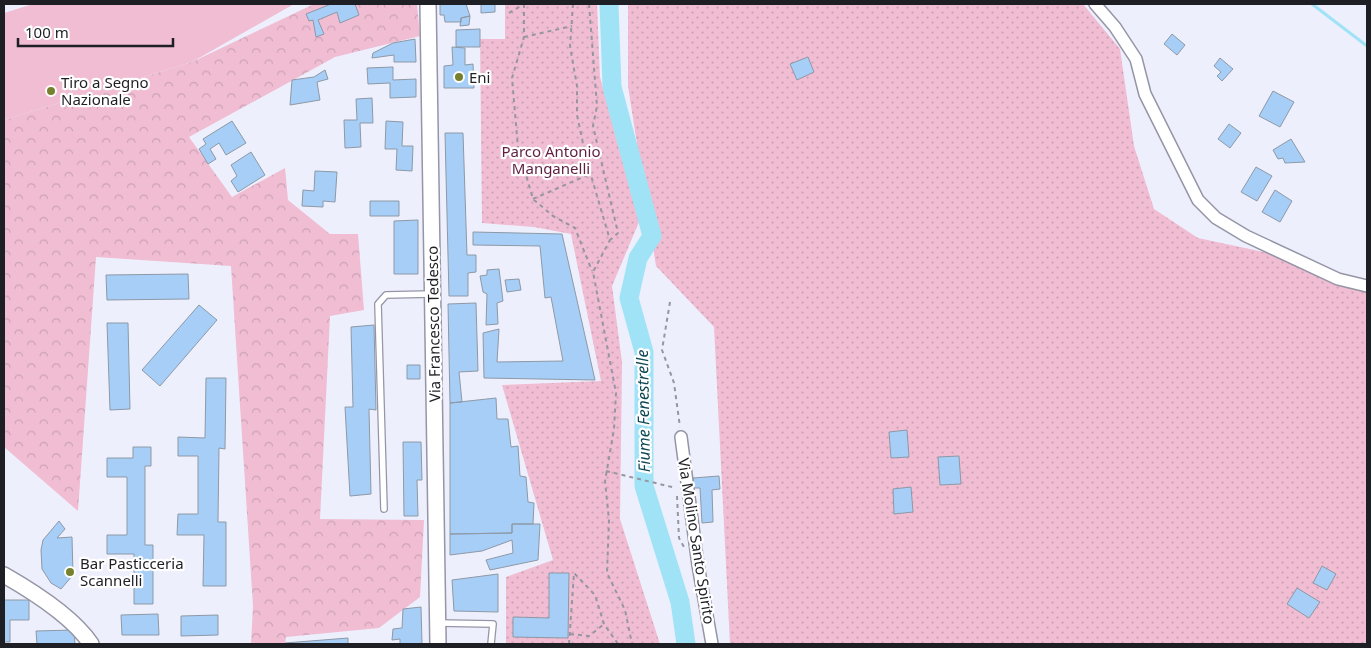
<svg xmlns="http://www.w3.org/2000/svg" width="1371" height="648" font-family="'Noto Sans',sans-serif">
	<defs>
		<pattern id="forest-crowns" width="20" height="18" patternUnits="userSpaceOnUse" patternTransform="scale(1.25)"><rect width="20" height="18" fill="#f0bdd3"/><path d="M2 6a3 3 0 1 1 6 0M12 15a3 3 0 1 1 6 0" fill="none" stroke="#cda2b5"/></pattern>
		<pattern id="park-dots" width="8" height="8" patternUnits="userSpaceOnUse" patternTransform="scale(1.25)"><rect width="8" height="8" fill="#f0bdd3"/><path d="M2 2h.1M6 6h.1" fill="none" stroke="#cda2b5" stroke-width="1.8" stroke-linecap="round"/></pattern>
	</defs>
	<rect width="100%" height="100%" fill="#eeeffd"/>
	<path fill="url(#forest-crowns)" d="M314,4H417L420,36L335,57L189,137L232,197L285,168L288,200L330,234H358L364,310L330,316L320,519L424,520L420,597L379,628L286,637L285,644H251L253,606L231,266L96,257L78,511L4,447V120L192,62Z"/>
	<path fill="url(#park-dots)" d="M505,4H597L600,77L639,222L612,286L622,362L620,519L660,644H506V577L553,560L502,385L601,381L571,234L534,227L482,223L480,39H505Z
		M628,4H1083L1120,49L1134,146L1154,209L1198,238L1268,253L1347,288L1367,287V644H730L714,327L656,266L628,86Z"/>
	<path fill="#f0bdd3" d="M33,4H294L192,62L4,120V13Z"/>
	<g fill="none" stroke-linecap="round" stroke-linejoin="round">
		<path stroke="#a1e3f6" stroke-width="3" d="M1312,4L1367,46"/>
		<path stroke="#a1e3f6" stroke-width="19" d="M609,4L612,87L652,236L638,258L629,298L644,352V486L680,602L686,644"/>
	</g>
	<path fill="#a7cef7" stroke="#8d99a6" d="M331,4H355L359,15L340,23L337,12L318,20L324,34L316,37L313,20L309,21L306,14Z
		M440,4H466L470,16L461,18V22H445L444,15H440Z
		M481,4H495V12L481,13Z
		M470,16L469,25L460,26L461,18Z
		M480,29V47H456V30Z
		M1172,34L1185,45L1177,55L1164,44Z
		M415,39L416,62H394V55L372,58L373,53L393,43Z
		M452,47L465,48V65L473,64L474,88H444V66L453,65Z
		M808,57L814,72L797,80L790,64Z
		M1220,58L1233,69L1222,81L1217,76L1221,72L1214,66Z
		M393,67V80L416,79V97L390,98V83L368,84L367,68Z
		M325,70L328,79L317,82L320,100L290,105L292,80L314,77Z
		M1273,91L1294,102L1280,127L1259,116Z
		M372,98L373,123H360L361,147L345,148L344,120H357L356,99Z
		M232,121L246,143L226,155L219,143L210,149L216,159L208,164L199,149L206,144L203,139Z
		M386,121L403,122L402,146H413L412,171L396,170L397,149H385Z
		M1229,124L1241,133L1230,148L1218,139Z
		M445,133H463L467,255H476V272L468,273V296H449Z
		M1291,139L1305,162L1285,163L1283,158L1278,159L1273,150Z
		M251,152L265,175L238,192L231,181L237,176L231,165Z
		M1256,167L1272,176L1257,201L1241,192Z
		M315,171L337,172L335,202L323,201V207L302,206L303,190L314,191Z
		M1275,190L1292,201L1280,222L1262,212Z
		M370,201H399V216H370Z
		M418,220V274H394V221Z
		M473,232L562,234L595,380L484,378L483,333L499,329L497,362L563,361L551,297L545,298L540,246L473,245Z
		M499,269L503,301L497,303L498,324L486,325L487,294L483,292L480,276L487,275V270Z
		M188,274L189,299L107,300L106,275Z
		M519,279L521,290L507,292L505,280Z
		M476,303L478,371L459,372L462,402L450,403L448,304Z
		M199,305L217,320L160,386L142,370Z
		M107,323H128L130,409L110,410Z
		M374,325L376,410L369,409L371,494L350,496L345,407H353L351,327Z
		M407,365H420V379H407Z
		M206,378H226L225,449L219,448L218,522H226V586H203L204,535H177L178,514H198V456H178V437L205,438Z
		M496,398L497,419H508L511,447L518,446L520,476L526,477L528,502L534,503L533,524H512V533L450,534V403Z
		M907,430L909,457L891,458L889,432Z
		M403,442H421L422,480H417L418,516H404Z
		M133,447H151V466H145V545H153V604H134V554H107V535H127V477H107V458H133Z
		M959,456L961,484L940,485L938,457Z
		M719,476L720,489L712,490L713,522L702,523L700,488H694L693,478Z
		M911,487L913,512L894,514L893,489Z
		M59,521L65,529L57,538L72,537L73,575L61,589L51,583L42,569L41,550L43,540Z
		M512,524H540L538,560L490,570L486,560L513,553L512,540L482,551L450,555V534L512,533Z
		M1322,566L1336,574L1327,590L1313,583Z
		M549,573H569L568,638L513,637V617L549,618Z
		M498,574V612L454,611L452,580Z
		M1297,588L1320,602L1309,618L1287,604Z
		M4,600H29V620H10V642H4Z
		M421,607L422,644H400V639L392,640L393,629L402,628L403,609Z
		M158,614L159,635H122L121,615Z
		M218,615V635L181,636V616Z
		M74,630L75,644H37L36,631Z
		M348,638V644H285V643Z"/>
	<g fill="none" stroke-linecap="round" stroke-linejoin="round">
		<defs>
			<path id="lane" d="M384,509L378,304L386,295L432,294
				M438,623L493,624L491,644"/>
			<path id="street" d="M1095,4L1115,27L1136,59L1145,94L1198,200L1216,218L1246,236L1338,279L1367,286
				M681,437L698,565L712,644"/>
			<path id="secondary" d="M428,4L438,644
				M4,575C32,591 73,617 91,644"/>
		</defs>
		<use href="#lane" stroke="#9595a6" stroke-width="8"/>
		<use href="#street" stroke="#9595a6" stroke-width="14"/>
		<use href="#secondary" stroke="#9595a6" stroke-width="18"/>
		<path stroke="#9696a1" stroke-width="2" stroke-dasharray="4 4" stroke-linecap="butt" d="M524,4V37L512,78L518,148L533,199L553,216L575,228L592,271
			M573,4L570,46L577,86V115L587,162L610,240L593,272L616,393L614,429L605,481L609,520L607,573L625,610L632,644
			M589,4L597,106L593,126L618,233L610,240
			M509,13L524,4
			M524,37L572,26
			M533,199L590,174
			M670,302L662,350L674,383L680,427
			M606,471L676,488
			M677,496L679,538L684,547
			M570,634L589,636L604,624
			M569,644L574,573L595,595L604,624L618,644"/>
		<use href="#lane" stroke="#fff" stroke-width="5.5"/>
		<use href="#street" stroke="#fff" stroke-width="11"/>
		<use href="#secondary" stroke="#fff" stroke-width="15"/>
	</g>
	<g fill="#76812e" stroke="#fff" stroke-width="2">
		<circle cx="459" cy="77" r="5"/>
		<circle cx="51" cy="91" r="5"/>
		<circle cx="70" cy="572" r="5"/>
	</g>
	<g text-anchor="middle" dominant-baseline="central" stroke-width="4.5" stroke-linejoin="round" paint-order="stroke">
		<g font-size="15" fill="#1e1e25" stroke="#fff" text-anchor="start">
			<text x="469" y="77">Eni</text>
			<text x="61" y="82">Tiro a Segno<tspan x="61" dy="17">Nazionale</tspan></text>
			<text x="80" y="563">Bar Pasticceria<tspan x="80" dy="17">Scannelli</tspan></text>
		</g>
		<g font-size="15" fill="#5f1f41" stroke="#fff">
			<text x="551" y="151">Parco Antonio<tspan x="551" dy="17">Manganelli</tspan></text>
		</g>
		<g font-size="15" fill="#1e1e25" stroke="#fff">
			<text transform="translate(433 324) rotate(-91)">Via Francesco Tedesco</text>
			<text transform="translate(697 541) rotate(81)">Via Molino Santo Spirito</text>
		</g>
		<g font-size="16" font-style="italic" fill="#0d4754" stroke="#fff">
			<text transform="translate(643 411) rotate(-91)">Fiume Fenestrelle</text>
		</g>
	</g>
	<rect width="1371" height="648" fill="none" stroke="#1e1e25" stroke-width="10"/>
	<path d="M18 38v8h155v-8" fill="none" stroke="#1e1e25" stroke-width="2.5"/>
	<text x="25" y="38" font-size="15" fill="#1e1e25" stroke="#ffffff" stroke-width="4" paint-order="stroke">100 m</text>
</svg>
